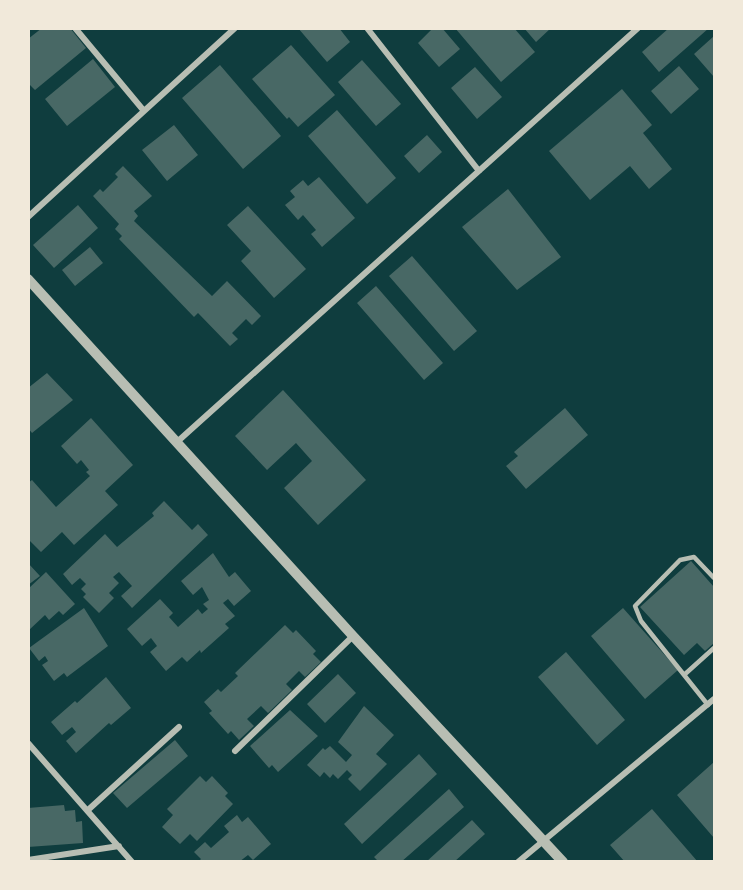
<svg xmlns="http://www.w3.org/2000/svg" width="743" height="890" font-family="'Asap Condensed',sans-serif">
	<rect width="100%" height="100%" fill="#0f3d3e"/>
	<path fill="#486865" d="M42,28H70L86,48L35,90L28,83V39Z
		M298,28H339L350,42L327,62Z
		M433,28H442L460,49L439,67L418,43Z
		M455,28H514L535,52L501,82Z
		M524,28H551L536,42Z
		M669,28H709L659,72L642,52Z
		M714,36V77L694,54Z
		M291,45L335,95L298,127L289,117L287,119L252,79Z
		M93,59L115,87L67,126L45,99Z
		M362,60L401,104L376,126L338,82Z
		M220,65L281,136L243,169L182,98Z
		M679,66L699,89L671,114L651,91Z
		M475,67L502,97L477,119L451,88Z
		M622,89L652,125L643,133L672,169L649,189L630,166L590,200L549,151Z
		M337,110L396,178L367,204L308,136Z
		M174,125L198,155L167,181L142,150Z
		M427,135L442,152L419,173L404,156Z
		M123,166L152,196L134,211L138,216L134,221L212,296L227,281L261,316L252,325L246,319L232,333L238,339L230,346L198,313L194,317L119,239L122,236L115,229L119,224L93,196L100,189L103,192L118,177L115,174Z
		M319,177L355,218L322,247L311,234L316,230L303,215L298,220L285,205L295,197L290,191L303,180L308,186Z
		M508,189L561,257L517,290L462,227Z
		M78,205L98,228L54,268L33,245Z
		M248,206L306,269L274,298L241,261L251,251L227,225Z
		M90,247L103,263L75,286L62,270Z
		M412,256L477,331L454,351L389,276Z
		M376,286L443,363L424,380L357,303Z
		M47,373L73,400L32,433L28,428V388Z
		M283,390L366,480L318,525L284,488L312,461L296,443L267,470L235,436Z
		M565,408L588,435L526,489L506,466L518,456L514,452Z
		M91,418L133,465L105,491L118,505L74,545L62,532L41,552L28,539V483L32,480L56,507L90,476L86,472L89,470L81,460L77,464L61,446Z
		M164,501L192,530L198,524L208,535L132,608L121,596L132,586L119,572L113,577L119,583L109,593L114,598L99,613L83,597L86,594L81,589L86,584L80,578L72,585L63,574L105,534L117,547L154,516L152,513Z
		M213,553L229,577L235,572L251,591L234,606L228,599L223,603L235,616L225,624L229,628L201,653L200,650L187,662L182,657L166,671L150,652L157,646L151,638L142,646L127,629L160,599L173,613L169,617L178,627L198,609L202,614L208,609L203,604L209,600L202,587L193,595L181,581Z
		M691,561L714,587V643L705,651L697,643L684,655L640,607Z
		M28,563L40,576L28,585Z
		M46,572L75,604L63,615L59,611L49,620L45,615L28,631V589Z
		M84,608L108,646L67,677L64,673L54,681L42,665L48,661L45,656L39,661L29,648Z
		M623,608L678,670L645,699L591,636Z
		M285,625L293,633L296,630L316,651L313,654L321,662L305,677L299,671L286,684L292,690L268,713L261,706L247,719L254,726L239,740L231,731L228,734L209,713L212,711L204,702L218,689L221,692L238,676L235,673Z
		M566,652L625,720L597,745L538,677Z
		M338,674L356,693L325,723L307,704Z
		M106,677L131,708L111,725L109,723L76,753L66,741L76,732L72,727L62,735L51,722L75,701L77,703Z
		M364,706L394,735L376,754L387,764L360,791L348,779L352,775L347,770L338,779L333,774L330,778L324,772L320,777L307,765L323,748L325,750L330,746L346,762L352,755L338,742Z
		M290,710L318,736L278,772L272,765L269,768L250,746Z
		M175,740L188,756L127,808L113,793Z
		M419,754L437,774L362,844L344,824Z
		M714,762V838L677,795Z
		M200,776L206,782L212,776L228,793L225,796L233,804L197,841L190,834L180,844L162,827L173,815L167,809Z
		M449,789L464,807L401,862H379L374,857Z
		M64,805L65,811L75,810L76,822L82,821L83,843L28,847V808Z
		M652,809L698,862H625L610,845Z
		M237,815L242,822L248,817L271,844L253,860L248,855L239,862H198L201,859L194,852L205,842L211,848L229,832L224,826Z
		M472,820L485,834L454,862H426Z"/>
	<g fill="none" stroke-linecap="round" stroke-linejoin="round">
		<path stroke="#b8beb3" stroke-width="4.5" d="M684,675L714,648
			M708,705L641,621L635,606L680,560L694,557L714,578"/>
		<path stroke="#b8beb3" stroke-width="6" d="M75,28L144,111
			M367,28L479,171
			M28,217L235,28
			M177,442L638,28
			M28,743L132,862
			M235,751L353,636
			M88,810L179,727
			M28,860L119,846
			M518,862L714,699"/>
		<path stroke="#b8beb3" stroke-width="10" d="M28,279L353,636L563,862"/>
	</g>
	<rect width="743" height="890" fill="none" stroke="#f1e9da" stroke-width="60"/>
</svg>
